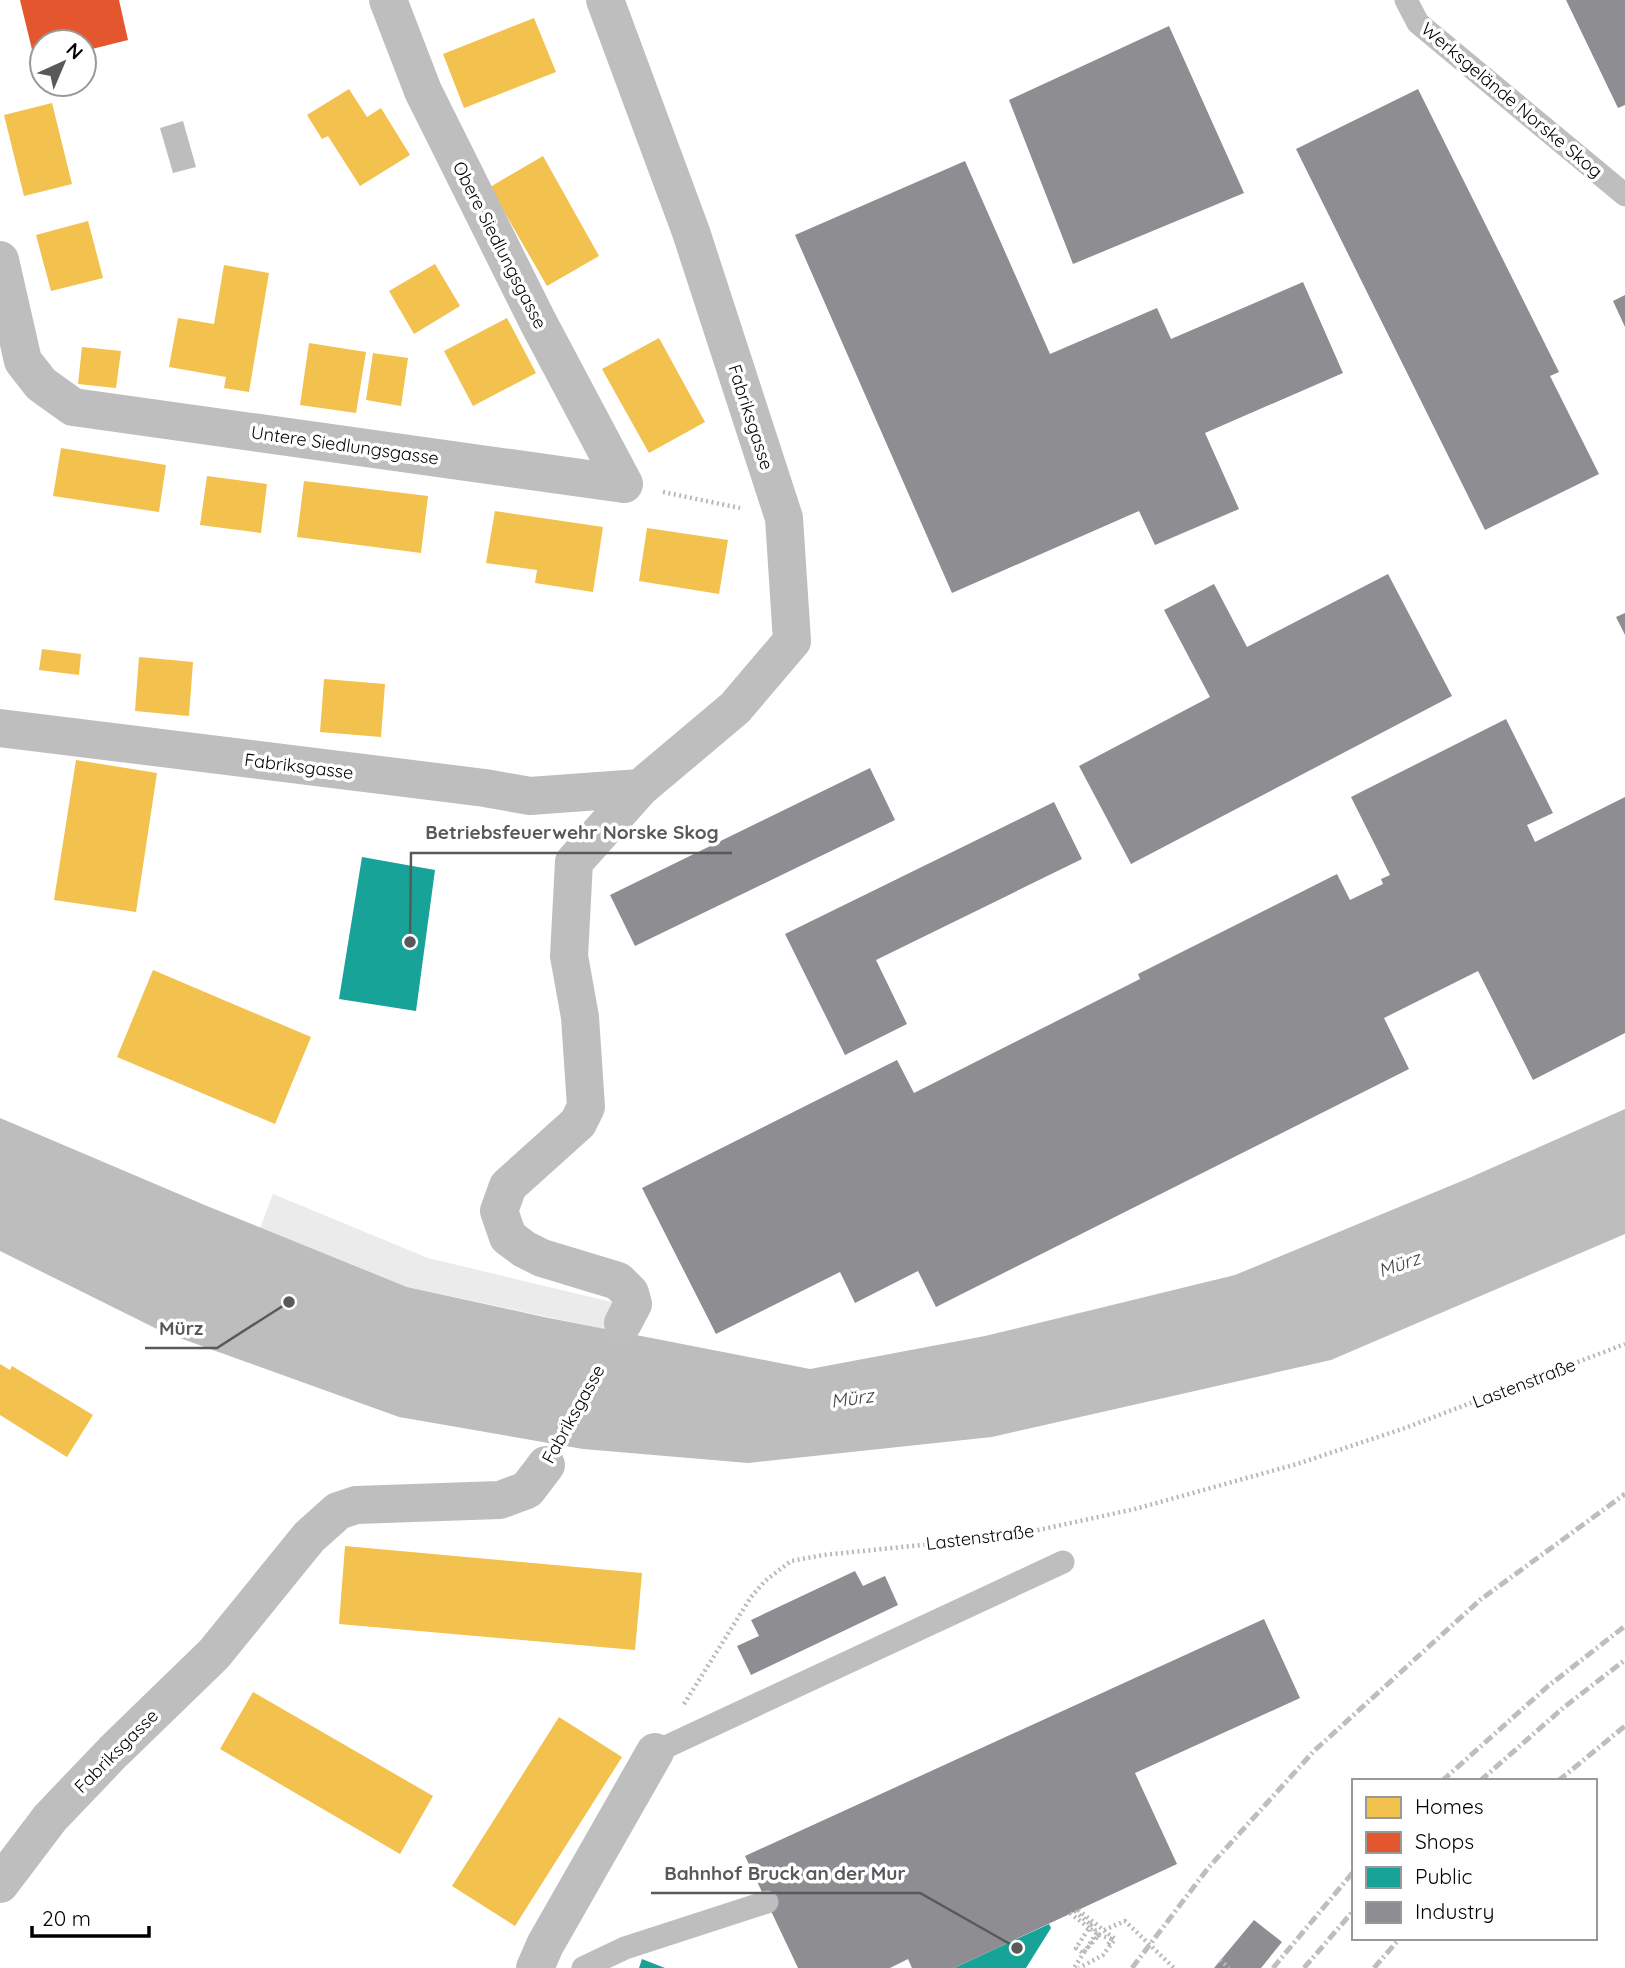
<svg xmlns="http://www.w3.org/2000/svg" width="1625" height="1968" font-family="Quicksand,sans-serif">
	<rect width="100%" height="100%" fill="#fff"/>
	<path fill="#ebebeb" d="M273,1194L428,1258L616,1303L605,1329L407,1287L260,1228Z"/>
	<path fill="#bdbdbd" d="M183,121L196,167L173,173L160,128Z
		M1625,1109V1234L1331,1360L992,1437L748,1463L583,1449L399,1417L163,1332L0,1251V1118L207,1206L407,1287L544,1317L810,1369L985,1336L1235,1275L1469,1178Z"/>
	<path fill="#f2c14e" d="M534,18L556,72L464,108L443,54Z
		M349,89L367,117L381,108L410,155L360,186L328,136L322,139L307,115Z
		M52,103L72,184L24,196L4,115Z
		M543,156L599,256L547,286L490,187Z
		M88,221L103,278L51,291L36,235Z
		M435,264L460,306L414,334L389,291Z
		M224,265L269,273L249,392L224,388L226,377L169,367L178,318L214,324Z
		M507,318L536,373L473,406L444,351Z
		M659,338L705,422L649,453L602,369Z
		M309,343L366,352L356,413L300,405Z
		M82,347L121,351L116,388L78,384Z
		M373,353L408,358L401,406L366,400Z
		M61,448L166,465L159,512L53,496Z
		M207,476L267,484L261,533L200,525Z
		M304,481L428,496L421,553L297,537Z
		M495,511L603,527L593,592L535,583L537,570L486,563Z
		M647,528L728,540L719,594L639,581Z
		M42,649L81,654L79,675L39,670Z
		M139,657L193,662L189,716L135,711Z
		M324,679L385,684L381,737L320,732Z
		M76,760L157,773L136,912L54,900Z
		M153,970L311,1037L275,1124L117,1057Z
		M0,1364L10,1370L12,1366L93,1415L67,1457L0,1415Z
		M345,1546L642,1573L635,1650L339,1624Z
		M253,1692L433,1796L400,1854L220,1749Z
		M559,1717L622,1757L515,1926L452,1886Z"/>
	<path fill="#e4572e" d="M20,0H119L128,40L84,51V42H42V60L35,62Z"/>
	<path fill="#17a398" d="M362,857L435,870L416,1011L339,999Z
		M1049,1924L1051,1928L1026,1968H954Z
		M642,1959L665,1968H639Z"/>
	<path fill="#8d8d92" d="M1566,0H1625V105L1618,108Z
		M1169,26L1244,193L1073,264L1009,100Z
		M1418,89L1559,372L1550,376L1599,474L1485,530L1296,149Z
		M965,161L1050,354L1157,308L1171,339L1303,282L1343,373L1205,433L1239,509L1155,545L1139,511L952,593L795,235Z
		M1625,295V327L1613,301Z
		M1388,574L1452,696L1131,864L1079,766L1210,697L1164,610L1214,584L1247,647Z
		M1625,613V635L1616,617Z
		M1506,719L1553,813L1527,825L1535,842L1625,797V1033L1533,1080L1478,971L1384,1018L1409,1069L936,1307L918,1271L855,1303L840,1272L716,1334L642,1188L897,1060L914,1093L1140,979L1138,974L1337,874L1350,900L1383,884L1381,879L1390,875L1351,797Z
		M870,768L895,820L635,946L610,895Z
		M1054,802L1082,859L876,960L907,1024L845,1055L785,934Z
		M855,1571L863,1586L885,1576L898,1605L751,1675L737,1646L759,1636L751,1620Z
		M1264,1619L1300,1698L1135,1773L1177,1864L954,1968H912L908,1959L890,1968H798L745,1856Z
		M1254,1920L1282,1942L1261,1968H1214Z"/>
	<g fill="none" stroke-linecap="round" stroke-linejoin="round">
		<path stroke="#b9b9b9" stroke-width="4.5" stroke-dasharray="2 3.5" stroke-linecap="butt" d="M663,492L740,508
			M563,1433L606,1355
			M684,1704L751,1597L765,1581L791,1561L823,1555L1011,1536L1135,1509L1297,1464L1405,1428L1625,1344
			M1078,1910L1115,1939L1103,1955L1079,1968
			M1075,1911L1091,1925
			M1070,1913L1089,1928L1091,1925L1099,1935L1083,1953L1076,1948L1089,1928L1099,1935L1094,1937L1074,1968
			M1099,1935L1111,1939L1108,1945
			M1220,1960L1229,1968"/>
		<path stroke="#bebebe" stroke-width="23" d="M1406,0L1418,23L1625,195
			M655,1752L1063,1562
			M583,1968L625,1948L767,1902"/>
		<path stroke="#bebebe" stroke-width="38" d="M388,0L423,91L538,322L624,484
			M605,0L691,232L784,518L792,641L735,708L640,788L574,862L569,956L580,1017L586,1107L578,1123L508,1186L499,1211L508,1237L524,1249L542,1258L618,1281L630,1293L633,1304L623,1323
			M0,260L23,361L41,384L73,407L624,484
			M0,728L485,788L530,796L640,788
			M0,1884L50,1818L113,1752L214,1654L309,1537L338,1511L356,1505L500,1500L527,1490L546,1465
			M535,1968L545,1945L655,1752"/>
		<path stroke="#bebebe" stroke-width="5" stroke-dasharray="10 3.5 2 3.5" stroke-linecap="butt" d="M1442,1781L1547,1687L1625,1626
			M1480,1781L1563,1708L1625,1660
			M1558,1781L1625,1726
			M1132,1968L1209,1867L1314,1751L1480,1600L1625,1494
			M1273,1968L1354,1871
			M1304,1968L1354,1910
			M1374,1968L1400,1938"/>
		<path stroke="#b9b9b9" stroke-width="4.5" stroke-dasharray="2 3.5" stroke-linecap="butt" d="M1104,1930L1125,1921L1174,1968"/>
	</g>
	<g text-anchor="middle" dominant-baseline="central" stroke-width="7" stroke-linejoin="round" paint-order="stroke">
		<g font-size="18" fill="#000" stroke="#fff">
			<text transform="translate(1512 100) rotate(40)">Werksgelände Norske Skog</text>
			<text transform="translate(500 245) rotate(63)">Obere Siedlungsgasse</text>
			<text transform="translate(751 417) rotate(72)">Fabriksgasse</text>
			<text transform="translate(345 445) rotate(8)">Untere Siedlungsgasse</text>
			<text transform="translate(299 766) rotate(7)">Fabriksgasse</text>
			<text transform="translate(1524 1383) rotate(-21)">Lastenstraße</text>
			<text transform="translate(573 1414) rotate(-61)">Fabriksgasse</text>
			<text transform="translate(980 1537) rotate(-7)">Lastenstraße</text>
			<text transform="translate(116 1751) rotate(-45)">Fabriksgasse</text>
		</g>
		<g font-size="19" font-style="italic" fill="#424242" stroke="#fff">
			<text transform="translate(1399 1264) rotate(-19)">Mürz</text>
			<text transform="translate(852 1398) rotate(-8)">Mürz</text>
		</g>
	</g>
	<path fill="none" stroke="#595959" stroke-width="2.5" d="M410 942L411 853H732M289 1302L217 1348H145M1017 1948L920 1893H651"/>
	<g fill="#595959" stroke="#fff" stroke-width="2.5">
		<circle cx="410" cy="942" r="7"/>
		<circle cx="289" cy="1302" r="7"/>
		<circle cx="1017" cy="1948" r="7"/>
	</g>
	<g font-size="19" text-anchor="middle" font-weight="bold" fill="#595959" stroke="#fff" stroke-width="7" stroke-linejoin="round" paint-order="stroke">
		<text x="572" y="839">Betriebsfeuerwehr Norske Skog</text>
		<text x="181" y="1335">Mürz</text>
		<text x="785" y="1880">Bahnhof Bruck an der Mur</text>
	</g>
	<rect x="1352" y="1779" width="245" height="161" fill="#ffffff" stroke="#999999" stroke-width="2"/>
	<rect x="1366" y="1797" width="35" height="21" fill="#f2c14e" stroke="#999999" stroke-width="2"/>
	<text x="1415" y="1814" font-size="21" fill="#000000">Homes</text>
	<rect x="1366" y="1832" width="35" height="21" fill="#e4572e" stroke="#999999" stroke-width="2"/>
	<text x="1415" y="1849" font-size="21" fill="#000000">Shops</text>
	<rect x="1366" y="1867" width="35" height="21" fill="#17a398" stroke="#999999" stroke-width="2"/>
	<text x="1415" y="1884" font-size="21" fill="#000000">Public</text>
	<rect x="1366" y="1902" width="35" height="21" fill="#8d8d92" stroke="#999999" stroke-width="2"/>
	<text x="1415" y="1919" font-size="21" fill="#000000">Industry</text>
	<g transform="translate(63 63) rotate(44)"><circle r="33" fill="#ffffff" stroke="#999999" stroke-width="2"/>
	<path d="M0-5L12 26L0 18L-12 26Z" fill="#595959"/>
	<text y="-10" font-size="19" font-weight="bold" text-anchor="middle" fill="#000000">N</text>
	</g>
	<path d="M32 1926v10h117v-10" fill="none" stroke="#000000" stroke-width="3.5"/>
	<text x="42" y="1926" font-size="21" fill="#000000" stroke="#ffffff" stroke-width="5" paint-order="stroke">20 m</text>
</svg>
